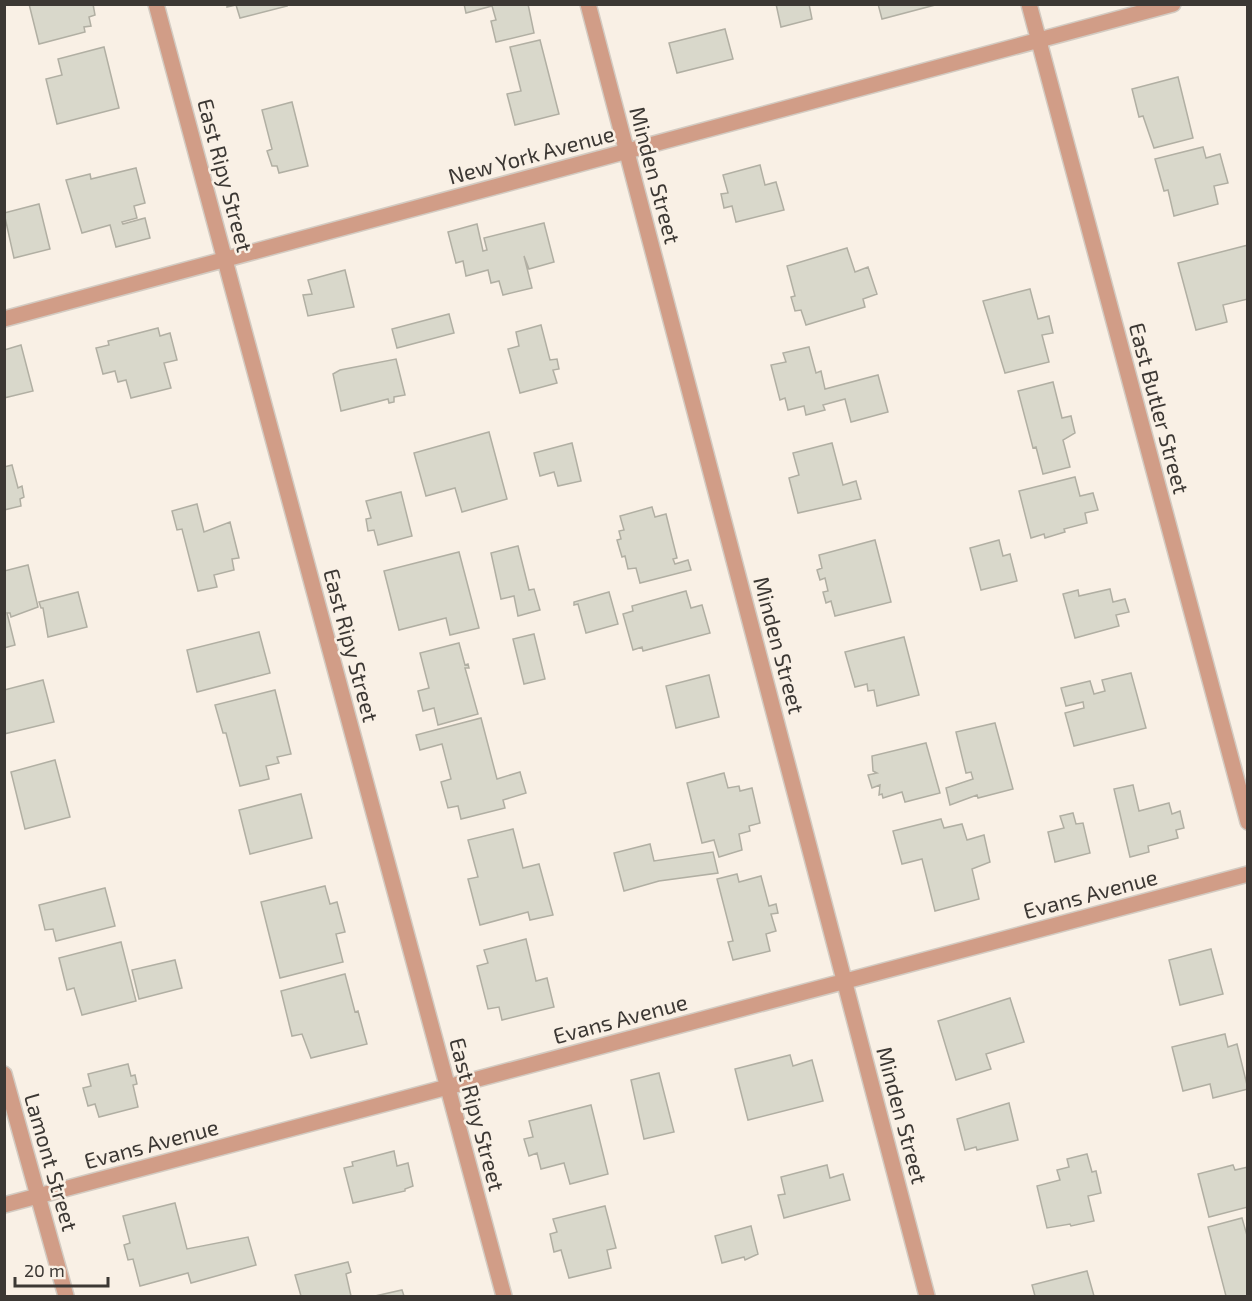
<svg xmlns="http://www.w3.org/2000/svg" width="1252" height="1301" font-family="'Exo 2',sans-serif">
	<rect width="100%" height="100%" fill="#f9f0e5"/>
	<path fill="#d9d8cb" stroke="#b1afa3" stroke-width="1.5" d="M29,4H93L95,15L89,17L91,26L84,27L85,32L39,44Z
		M227,4H286L287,6L240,18L236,5L227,7Z
		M464,4H528L534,33L496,42L491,21L496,20L492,6L466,13Z
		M776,4H809L812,19L781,27Z
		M878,4H939L882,19Z
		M725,29L733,59L677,73L669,43Z
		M540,40L559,114L515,125L507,94L521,91L510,47Z
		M104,47L119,108L57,124L46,79L62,75L58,59Z
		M1178,77L1193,138L1154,148L1143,116L1139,117L1132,89Z
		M292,102L308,166L279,173L277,166H272L267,151L272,149L262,110Z
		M1203,147L1206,158L1220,154L1228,183L1214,186L1218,204L1174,216L1168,190L1164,191L1155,159Z
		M760,165L765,185L776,182L784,210L736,222L732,206L724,208L721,194L728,193L723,175Z
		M136,168L145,203L134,206L137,218L122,222L123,224L145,218L150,238L116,247L110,225L82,233L66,180L90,174L91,179Z
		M39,204L50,249L14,258L4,213Z
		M544,223L554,262L529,269L524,256L532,288L503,295L499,281L491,283L488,270L466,276L463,261L456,263L448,232L477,224L483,251L487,250L484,238Z
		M1248,245V299L1223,305L1227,322L1196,330L1178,263Z
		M847,248L855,272L868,267L877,294L863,299L865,307L806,325L801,310L795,311L791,297L795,296L787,266Z
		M345,270L354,307L308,316L303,295L312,294L308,280Z
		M1030,289L1038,319L1049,316L1053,333L1042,335L1049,362L1005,373L983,301Z
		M449,314L454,333L397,348L392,329Z
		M541,325L550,360L557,359L559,369L553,370L557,383L520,393L508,349L519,346L516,332Z
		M158,328L160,336L170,333L177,360L164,363L171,388L131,398L126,380L118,382L115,371L103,374L96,348L109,345L108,341Z
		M21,345L33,391L4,398V350Z
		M809,347L816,373L821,371L825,389L878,375L888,412L851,422L845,399L823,405L825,410L806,415L804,406L788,410L785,398L780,400L771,365L786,362L783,353Z
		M396,359L405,395L394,397V402L389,403L388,399L341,411L333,374L340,370Z
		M1053,382L1062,418L1071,416L1075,433L1063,440L1070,467L1043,474L1036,447L1033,448L1018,391Z
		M489,432L507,499L462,512L455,488L426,496L414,453Z
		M572,443L581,481L558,486L554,472L540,476L534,453Z
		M832,443L843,485L856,481L861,499L798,513L789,478L799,475L793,453Z
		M12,465L18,488L22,486L24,497L20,499L21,506L4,510V467Z
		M1075,477L1080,496L1093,493L1098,510L1085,513L1087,523L1064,529L1065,532L1045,538L1044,534L1031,538L1019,491Z
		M401,492L412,536L378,545L374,530L368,531L366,519L371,518L366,501Z
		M197,504L204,532L230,522L239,558L232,559L234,570L214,575L217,587L198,591L182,529L177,530L172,511Z
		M652,507L655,517L666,514L677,558L673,559L675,564L688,560L691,570L640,583L636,568L628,569L625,556L622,557L617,540L621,539L619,531L624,530L620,516Z
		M875,540L891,602L835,616L831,601L826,603L823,592L828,591L825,578L820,580L817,570L822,568L819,555Z
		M999,540L1003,556L1010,554L1017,581L981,590L970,548Z
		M518,546L529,590L534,589L540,610L518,616L514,596L501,599L491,553Z
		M459,552L479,628L450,635L446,618L399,630L384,571Z
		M28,565L38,607L11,617L10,613H7L15,645L4,648V571Z
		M1110,589L1113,602L1125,599L1129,612L1116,615L1119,626L1075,638L1063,594L1078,590L1079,596Z
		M686,591L691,608L702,605L710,633L643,651L642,647L633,650L623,614L633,611L632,606Z
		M78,592L87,627L48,637L43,608H41L39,602Z
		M609,592L618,624L586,633L578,604L574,605V602Z
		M259,632L270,673L197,692L187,650Z
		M534,634L545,679L524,684L513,639Z
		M904,637L919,695L877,706L874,690L868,691L867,684L855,687L845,652Z
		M459,643L465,665L468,664L469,668H465L478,714L438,725L434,708L423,711L418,691L429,688L420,653Z
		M1131,673L1146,728L1074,746L1065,713L1084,708L1083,702L1066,706L1061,688L1090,681L1094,694L1105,691L1102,680Z
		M709,675L719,717L676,728L666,686Z
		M43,680L54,722L4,734V690Z
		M275,690L291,754L277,757L279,763L266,766L269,779L240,786L226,733H223L215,705Z
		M481,718L497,779L520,772L526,793L503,800L505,808L461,819L458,806L448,808L441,782L451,779L442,744L420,750L416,735Z
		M995,723L1013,789L978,798L977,795L950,805L946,788L973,779L971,772L966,773L956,732Z
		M926,743L940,793L905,802L902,792L883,798L882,794L879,795L880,785L872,788L868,775L877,773L873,771L872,756Z
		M55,760L70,817L25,829L11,772Z
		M724,773L728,788L739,786L740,791L752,788L760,823L749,826L750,831L739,834L742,850L719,857L714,840L702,843L687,783Z
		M1133,785L1139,811L1169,803L1172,814L1180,811L1184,828L1176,830L1178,838L1148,846L1149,852L1130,857L1114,789Z
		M301,794L312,838L250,854L239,810Z
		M1073,813L1076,824L1083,823L1090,853L1055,862L1048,832L1064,828L1060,816Z
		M941,819L944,828L962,824L967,840L984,835L990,862L972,869L979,899L935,911L922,859L902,864L893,831Z
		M513,829L523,868L539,864L553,915L530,920L528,912L480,925L468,879L478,877L468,840Z
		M650,844L654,861L713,852L718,873L659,881L624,891L614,853Z
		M737,874L739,882L761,876L769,906L776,904L778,913L771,914L776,931L766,934L770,951L733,960L728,942L733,941L717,879Z
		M325,886L330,904L337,902L345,932L336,934L343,962L280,978L261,902Z
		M105,888L115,926L56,941L53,929L45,930L39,905Z
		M526,939L536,981L547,978L554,1007L502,1020L499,1007L488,1009L477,966L488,963L484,950Z
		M121,942L136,1001L82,1015L74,988L67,990L59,958Z
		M1211,949L1223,994L1180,1005L1169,960Z
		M175,960L182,988L139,999L132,970Z
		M345,974L355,1012L358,1011L367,1044L311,1058L302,1034L292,1036L281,991Z
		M1010,998L1024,1042L986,1054L991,1069L956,1080L938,1021Z
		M1225,1034L1228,1047L1237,1044L1248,1089L1213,1098L1210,1084L1183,1091L1172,1047Z
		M790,1055L793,1066L812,1060L823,1101L748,1120L735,1069Z
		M128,1064L131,1076L135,1075L137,1084L133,1085L138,1107L99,1117L95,1104L88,1106L83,1088L91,1086L88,1074Z
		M659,1073L674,1132L644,1139L631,1080Z
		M1009,1103L1018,1140L977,1150L976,1147L965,1150L957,1119Z
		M591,1105L608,1174L570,1184L564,1163L541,1169L537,1153L529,1156L524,1139L533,1137L529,1121Z
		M394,1151L397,1166L408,1163L413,1186L405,1189V1191L353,1203L344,1168L353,1166L352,1162Z
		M1087,1154L1092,1172L1096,1171L1101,1193L1088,1196L1094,1221L1071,1226L1070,1224L1047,1228L1037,1186L1060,1180L1057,1170L1069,1167L1067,1159Z
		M827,1165L830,1178L843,1174L850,1200L784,1218L778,1195L785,1194L781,1177Z
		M1233,1165L1235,1170L1248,1167V1207L1209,1217L1198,1174Z
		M175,1203L187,1249L248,1237L256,1265L191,1283L188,1273L140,1286L133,1259L128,1260L124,1245L130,1243L123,1216Z
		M605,1206L616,1248L607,1250L611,1268L569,1278L561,1250L554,1252L550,1234L557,1232L553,1219Z
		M1242,1218L1248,1239V1296H1226L1208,1227Z
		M751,1226L758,1254L745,1260L744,1257L722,1263L715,1236Z
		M348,1262L351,1272L346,1274L351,1296H301L295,1275Z
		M1087,1271L1094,1296H1035L1032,1285Z
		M402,1290L404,1296H375Z"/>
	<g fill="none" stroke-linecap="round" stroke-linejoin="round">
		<defs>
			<path id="minor" d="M156,4L504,1296
				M588,4L927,1296
				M1029,4L1248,822
				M4,319L1173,4
				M4,1074L66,1296
				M4,1205L1248,874"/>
		</defs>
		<use href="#minor" stroke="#d3cbc2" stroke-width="18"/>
		<use href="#minor" stroke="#d19d87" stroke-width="15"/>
	</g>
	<g text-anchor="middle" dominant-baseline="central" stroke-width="5" stroke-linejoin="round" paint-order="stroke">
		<g font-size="22" fill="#3c3834" stroke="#f9f0e5">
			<text transform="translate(531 154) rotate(-15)">New York Avenue</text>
			<text transform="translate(226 175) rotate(75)">East Ripy Street</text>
			<text transform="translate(656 175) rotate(75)">Minden Street</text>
			<text transform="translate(1160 408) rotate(75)">East Butler Street</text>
			<text transform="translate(352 645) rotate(75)">East Ripy Street</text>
			<text transform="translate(780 645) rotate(75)">Minden Street</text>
			<text transform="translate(1090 893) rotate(-15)">Evans Avenue</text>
			<text transform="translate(620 1018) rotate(-15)">Evans Avenue</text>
			<text transform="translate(478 1114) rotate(75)">East Ripy Street</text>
			<text transform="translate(903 1115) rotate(75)">Minden Street</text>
			<text transform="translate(151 1143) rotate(-15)">Evans Avenue</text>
			<text transform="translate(52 1162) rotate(74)">Lamont Street</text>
		</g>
	</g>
	<rect width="1252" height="1301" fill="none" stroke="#3c3834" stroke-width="12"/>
	<path d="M15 1277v9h93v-9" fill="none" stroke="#3c3834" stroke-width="3"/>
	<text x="24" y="1277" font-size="18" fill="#3c3834" stroke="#f9f0e5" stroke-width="4.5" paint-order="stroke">20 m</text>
</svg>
